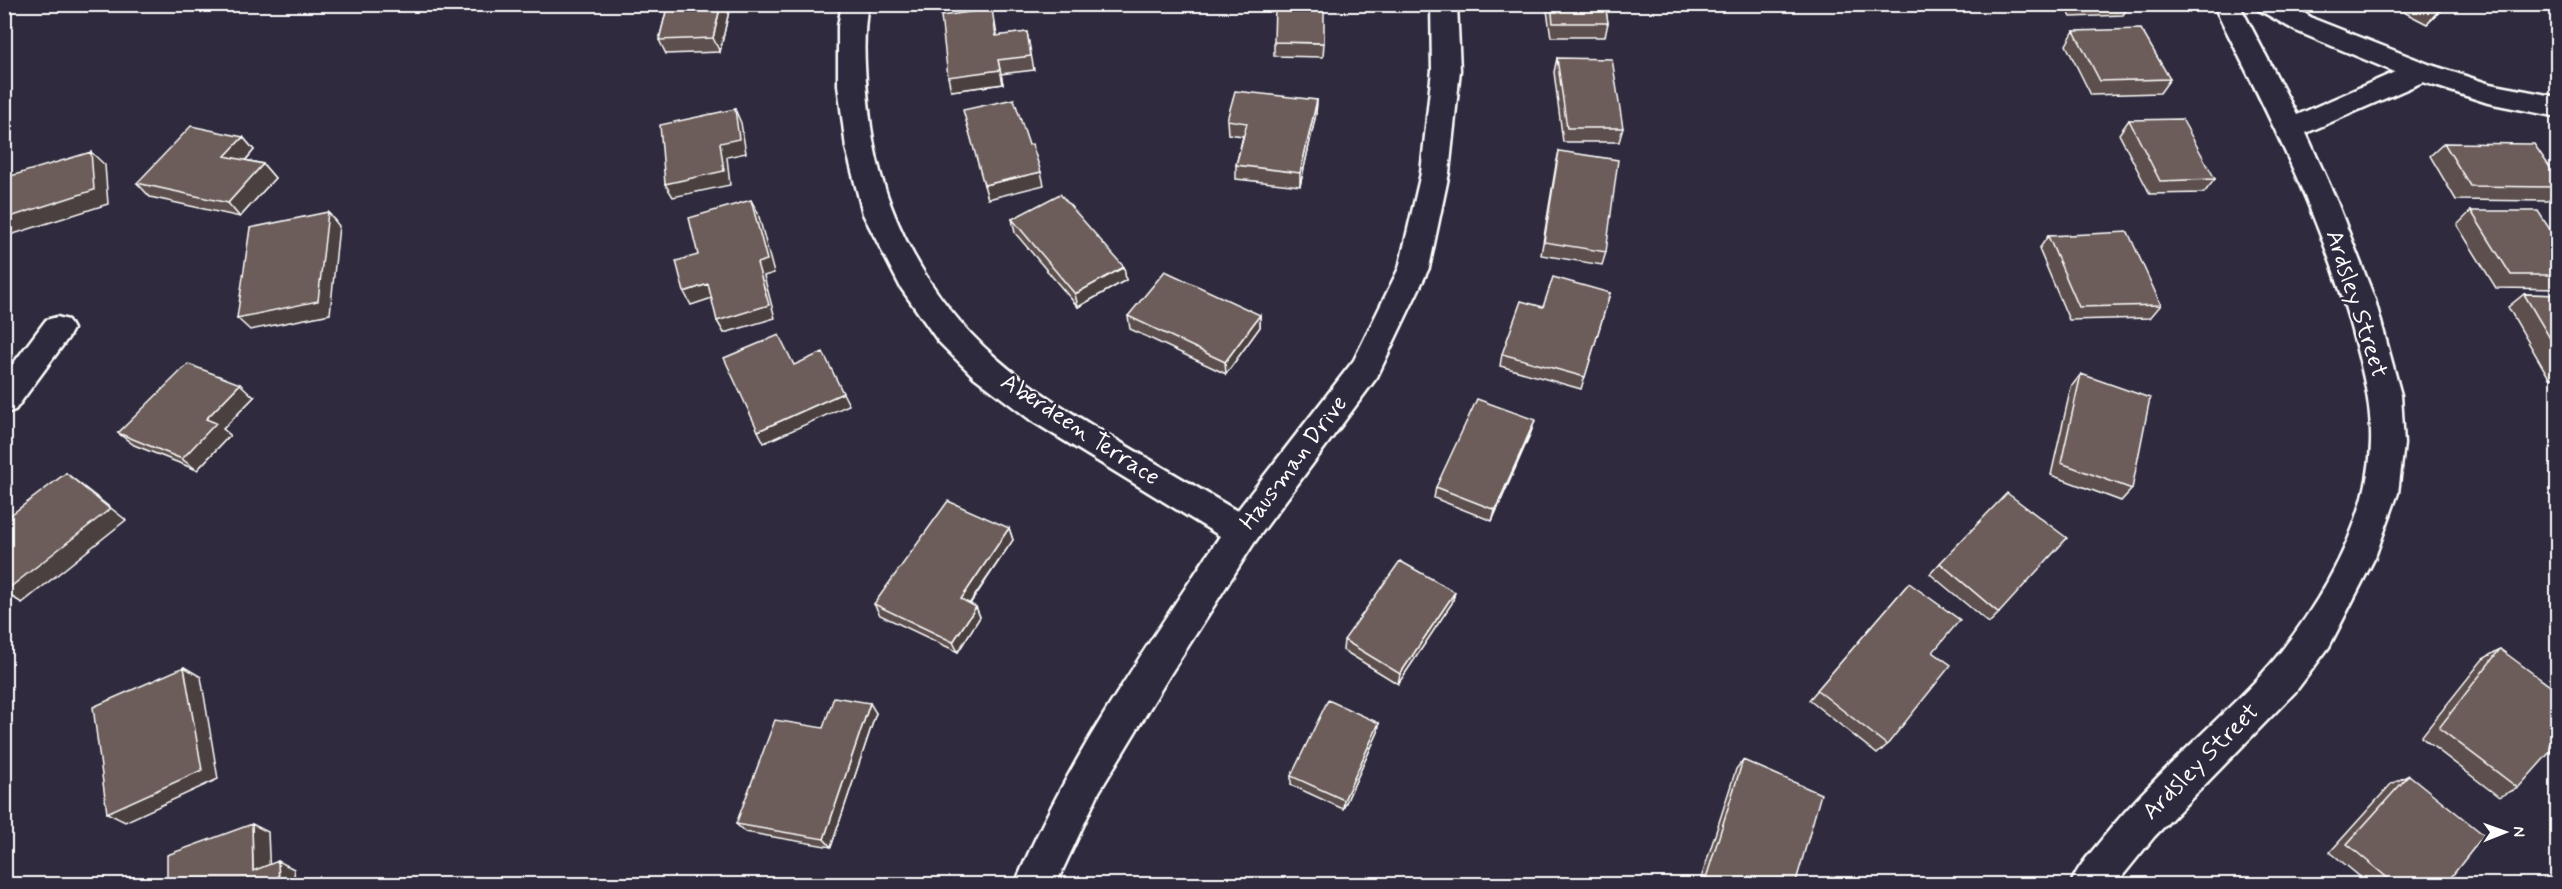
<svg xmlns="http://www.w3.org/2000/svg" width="2562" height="889" font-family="Mynerve,sans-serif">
	<rect width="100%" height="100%" fill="#2f2a3d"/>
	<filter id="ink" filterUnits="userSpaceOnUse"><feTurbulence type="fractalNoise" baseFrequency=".0167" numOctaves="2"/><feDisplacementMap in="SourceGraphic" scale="12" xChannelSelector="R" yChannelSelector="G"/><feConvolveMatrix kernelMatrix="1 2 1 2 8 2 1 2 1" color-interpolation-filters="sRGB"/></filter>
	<g filter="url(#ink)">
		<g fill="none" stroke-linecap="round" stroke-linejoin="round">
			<defs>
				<path id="street" d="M842,4H868C861,45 866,86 871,127C883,215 929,299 996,358C1030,388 1070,412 1108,435C1151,460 1194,486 1237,511L1354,360L1399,268L1421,173L1432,70L1431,4H1457L1460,70L1449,173L1429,268L1377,377L1254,543L1171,673L1099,792L1056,884H1015C1067,760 1146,648 1220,536L1032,421L974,377L938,341L901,288L863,214L846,148L838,85V26Z
					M2213,4H2239L2297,115L2395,72L2296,31L2259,10L2255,4H2289L2314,19L2431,65L2490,84L2558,97V117L2488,103L2423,82L2306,133L2335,197L2375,300L2401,395L2404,444L2398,493L2375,557L2329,647L2296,691L2154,837L2116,884H2071C2077,867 2091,853 2102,839C2144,787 2194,742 2241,696C2303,635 2369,532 2371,443C2372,408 2364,376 2355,342C2325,223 2268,114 2213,4Z
					M57,317L68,320L73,329L68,338L15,410L4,414V376L46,320Z"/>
			</defs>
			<use href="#street" stroke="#fff" stroke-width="5"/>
			<use href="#street" fill="#2f2a3d" fill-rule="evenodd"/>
		</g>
		<path fill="#5d504d" stroke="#fff" stroke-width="1.5" d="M668,4H726L729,11L720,52L666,54L659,40Z
			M1546,4H1605L1608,23L1605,37H1551Z
			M2064,4H2130L2123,15L2071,17Z
			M2388,4H2448L2427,24Z
			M995,23L997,36L1027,32L1034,70L1001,74L1003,84L951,91Z
			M2074,31L2170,79L2160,93L2091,95L2066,45Z
			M1274,42L1324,43L1323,57L1274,56Z
			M1557,58L1623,128L1619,142H1563L1554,72Z
			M1317,100L1316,114L1300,186L1236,179V165L1243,136L1228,134L1227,120Z
			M2129,120L2215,179L2204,193L2150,194L2119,134Z
			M243,137L254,150L246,160L263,164L275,178L240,217L150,197L137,183Z
			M2444,143L2558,179V192L2548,201L2456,200L2430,156Z
			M1559,151L1606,252L1602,265L1541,255L1556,165Z
			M2471,211L2558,242V289L2496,288L2457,225Z
			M1012,219L1124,267L1126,280L1078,307L1015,233Z
			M2048,236L2161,305L2150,318L2069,320L2039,249Z
			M1610,293L1581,389L1500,366L1502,354L1543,307Z
			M2524,294L2558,295V378H2549L2508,307Z
			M1260,315V327L1226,374L1130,329L1128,316Z
			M2081,374L2132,489L2121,501L2051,475L2071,387Z
			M254,397L223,429L230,435L197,470L134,445L118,433Z
			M1535,420L1531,432L1492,521L1434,498L1436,487Z
			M1009,528L1013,540L970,604L976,607L980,617L958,652L880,615L874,604Z
			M1940,563L1999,613L1989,623L1930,574Z
			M1909,583L1933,652L1887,745L1877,754L1809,700Z
			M1455,592L1452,603L1398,684L1343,650L1344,640Z
			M2500,649L2518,788L2499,797L2421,737L2483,659Z
			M876,713L831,847L745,832L736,824L823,728Z
			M1379,723L1378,732L1343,809L1291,785V776Z
			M1743,760L1795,885H1699L1736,769Z
			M2409,775L2445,885H2370L2330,852L2391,784Z"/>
		<path fill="#4c413f" stroke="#fff" stroke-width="1.5" d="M721,4H726L729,11L720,52L713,38Z
			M2445,4H2448L2427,24L2439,10Z
			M998,60L1003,84L951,91L948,77Z
			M1317,100L1316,114L1300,186V173Z
			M735,109L741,123L746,153L727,157L730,185L673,197L665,184L720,143Z
			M243,137L254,150L237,170L225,156Z
			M91,152L105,165L108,204L4,237V219Z
			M263,164L275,178L240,217L228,203Z
			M1041,172L1044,185L988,199L984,185Z
			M751,200L758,213L774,273L764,276L775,318L724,333L717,321L757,263Z
			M328,212L339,226L330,314L250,330L237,318Z
			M1124,267L1126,280L1078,307L1075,294Z
			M708,284L715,297L691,305L684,292Z
			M1260,315V327L1226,374L1225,362Z
			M240,384L254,397L223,429L230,435L197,470L182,459L206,419Z
			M843,393L849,405L764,443L758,431Z
			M1535,420L1531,432L1492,521L1495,510Z
			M66,473L126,520L22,603L4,592Z
			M1009,528L1013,540L965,610L961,599Z
			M1455,592L1452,603L1398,684L1400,674Z
			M976,607L980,617L958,652L953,642Z
			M184,667L201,677L218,779L125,822L107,813Z
			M870,703L876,713L831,847L824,839Z
			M1379,723L1378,732L1343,809L1344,800Z
			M252,824L268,832L270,878L253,871Z
			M278,861L294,869L295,885H279Z"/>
		<path fill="#6c5d5a" stroke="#fff" stroke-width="1.5" d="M668,4H721L713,38L659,40Z
			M1275,4H1324V43L1274,42Z
			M1551,4H1605L1608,23H1553Z
			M2428,4H2445L2439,10Z
			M992,9L996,36L1027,32L1031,56L998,60L1000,70L948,77L941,16Z
			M2141,29L2170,79L2100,81L2074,31Z
			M1557,58L1612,59L1623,128H1567Z
			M1235,91L1317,100L1300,173L1236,165L1247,123L1227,120Z
			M1014,99L1029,145L1032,144L1041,172L984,185L963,110Z
			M735,109L739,139L720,143L724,171L665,184L660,125Z
			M2182,119L2215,179L2160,181L2129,120Z
			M191,126L243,137L225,156L263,164L228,203L137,183Z
			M2444,143L2534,144L2558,179V187L2470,186Z
			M1559,151L1618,160L1606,252L1544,242Z
			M91,152L94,190L4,219V178Z
			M1060,194L1124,267L1075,294L1012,219Z
			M751,200L767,260L757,263L769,305L717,321L708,284L684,292L676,261L698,255L689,218Z
			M2471,211H2538L2558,242V275H2511Z
			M328,212L318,301L237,318L250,228Z
			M2128,232L2161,305L2079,307L2048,236Z
			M1165,271L1260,315L1225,362L1128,316Z
			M1553,277L1610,293L1585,377L1502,354L1521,301L1543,307Z
			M2524,294L2558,295V352Z
			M779,335L794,365L823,352L843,393L758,431L724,358Z
			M188,364L240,384L206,419L216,423L182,459L118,433Z
			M2081,374L2150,398L2132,489L2061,463Z
			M1477,399L1535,420L1495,510L1436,487Z
			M66,473L110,509L4,592V520Z
			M2007,493L2067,538L1999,613L1940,563Z
			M948,501L1009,528L961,599L976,607L953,642L874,604Z
			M1400,561L1455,592L1400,674L1344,640Z
			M1909,583L1960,620L1933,652L1951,665L1887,745L1817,690Z
			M2500,649L2558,692V743L2518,788L2439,728Z
			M184,667L202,770L107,813L93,707Z
			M834,697L870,703L824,839L736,824L775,720L823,728Z
			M1328,700L1379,723L1344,800L1291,776Z
			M1743,760L1821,794L1795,885H1720L1706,878Z
			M2409,775L2484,835L2445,885H2396L2347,844Z
			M252,824L253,871L278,861L279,885H167V855Z"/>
	</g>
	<g text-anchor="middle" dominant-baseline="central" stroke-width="5" stroke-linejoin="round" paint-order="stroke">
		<g font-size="24" fill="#fff" stroke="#2f2a3d">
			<text transform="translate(2356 304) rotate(72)">Ardsley Street</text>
			<text transform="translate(1080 430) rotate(33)">Aberdeen Terrace</text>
			<text transform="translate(1294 463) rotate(-53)">Hausman Drive</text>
			<text transform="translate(2201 762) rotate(-45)">Ardsley Street</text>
		</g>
	</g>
	<rect width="2562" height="889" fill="none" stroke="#2f2a3d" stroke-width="24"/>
	<rect x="12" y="12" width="2538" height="865" fill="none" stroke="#fff" stroke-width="2" filter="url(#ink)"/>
	<g transform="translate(2505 832) rotate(89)" stroke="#2f2a3d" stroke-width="4.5" paint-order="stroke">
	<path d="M0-4.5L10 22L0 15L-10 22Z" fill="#ffffff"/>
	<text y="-9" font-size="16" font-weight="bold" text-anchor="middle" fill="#ffffff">N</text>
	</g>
</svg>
